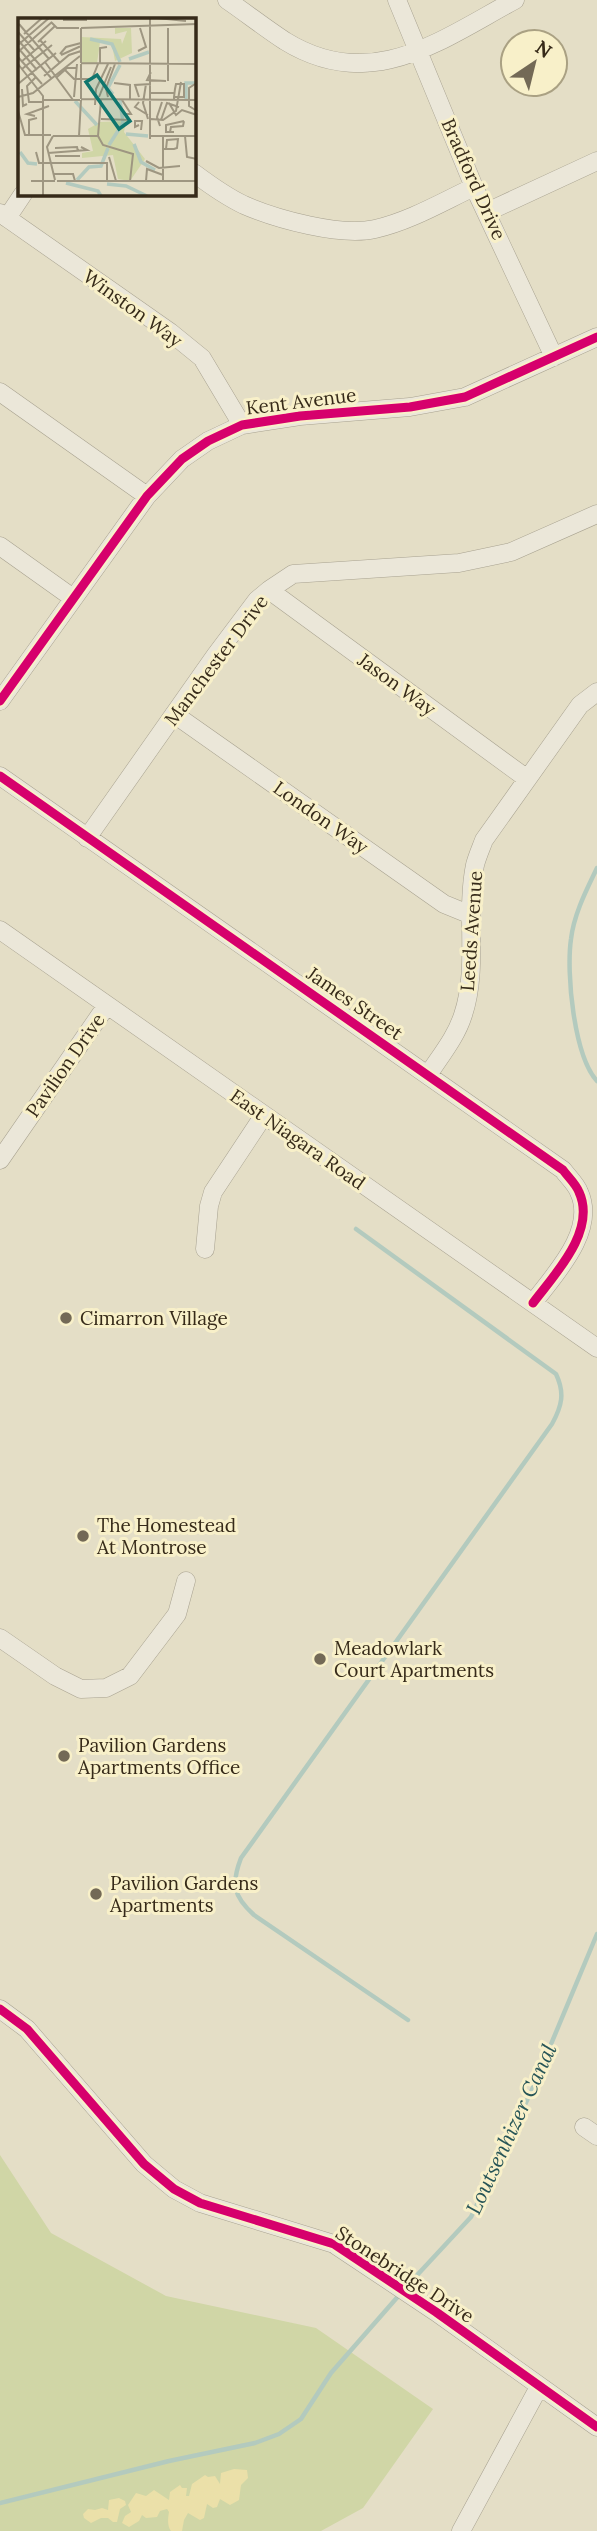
<svg xmlns="http://www.w3.org/2000/svg" width="597" height="2531" font-family="Lora,serif">
	<rect width="100%" height="100%" fill="#e4dec6"/>
	<path fill="#d0d6a6" d="M0,2155L51,2233L166,2296L316,2328L433,2409L363,2508L321,2531H0Z"/>
	<path fill="#ebe0a9" d="M234,2469L247,2470L248,2478L241,2485L239,2500L230,2505L220,2499L217,2507L213,2508L207,2504L204,2518L200,2520L188,2513L184,2520L182,2531H171C167,2526 168,2518 169,2512L167,2509L160,2511L157,2517L146,2518L142,2515L139,2521L129,2527L122,2523L125,2516L131,2512L128,2505L136,2493L146,2496L154,2490L169,2500L170,2492L180,2485L182,2488H187L186,2496H189L192,2484L205,2475L208,2477L215,2476L220,2484L221,2473Z
		M119,2498L125,2501L126,2505L120,2509L117,2522H113L108,2518H101L91,2523L84,2518L83,2514L88,2509L95,2510L102,2508L108,2510L109,2500Z"/>
	<g fill="none" stroke-linecap="round" stroke-linejoin="round">
		<path stroke="#b3cabe" stroke-width="4.5" d="M597,868C586,891 574,914 571,939C566,973 574,1056 597,1081
			M356,1229L556,1374C565,1393 562,1406 552,1424L241,1858C231,1884 233,1896 254,1915L408,2020
			M407,2286L471,2217L531,2092L597,1934
			M0,2503L169,2461L255,2443L279,2434L301,2419L331,2373L401,2293"/>
		<defs>
			<path id="minor" d="M227,0C246,13 265,28 285,41C371,94 439,41 515,0
				M397,0L474,187L554,357
				M194,173C210,185 227,197 244,205C276,219 341,237 375,229C410,221 442,202 474,187
				M487,212L597,161
				M0,213L170,332L202,358L242,425
				M7,218L23,194
				M0,392L147,496
				M0,546L73,598
				M269,590L526,778
				M0,701L147,496L182,459L208,441L242,425L300,416L410,407L465,397L597,337
				M174,714L444,904L471,915
				M0,776L563,1170C568,1177 576,1184 579,1192C597,1231 554,1275 533,1303
				M87,838L215,656L257,600L269,590L293,574L459,563L511,552L597,514
				M0,930L597,1348
				M428,1075C441,1055 456,1037 463,1015C479,967 465,914 475,865C477,857 481,848 484,840L580,705L597,692
				M0,1160L107,1005
				M205,1249L209,1206L213,1192L264,1115
				M0,1638L55,1676L81,1689L106,1688L130,1676L177,1614L186,1581
				M0,2009L27,2029L144,2164L174,2189L200,2203L334,2244L436,2312L597,2427
				M584,2127L597,2136
				M461,2531L539,2387"/>
		</defs>
		<use href="#minor" stroke="#a8a290" stroke-width="19"/>
		<use href="#minor" stroke="#ebe7d9" stroke-width="18"/>
		<defs>
			<path id="cycleway" d="M0,701L147,496L182,459L208,441L242,425L300,416L410,407L465,397L597,337
				M0,776L563,1170C568,1177 576,1184 579,1192C597,1231 554,1275 533,1303
				M0,2009L27,2029L144,2164L174,2189L200,2203L334,2244L436,2312L597,2427"/>
		</defs>
		<use href="#cycleway" stroke="#f8f0c9" stroke-width="13"/>
		<use href="#cycleway" stroke="#d6006c" stroke-width="9"/>
	</g>
	<g fill="#736956" stroke="#f8f0c9" stroke-width="2.5">
		<circle cx="66" cy="1318" r="7"/>
		<circle cx="83" cy="1536" r="7"/>
		<circle cx="320" cy="1659" r="7"/>
		<circle cx="64" cy="1756" r="7"/>
		<circle cx="96" cy="1894" r="7"/>
	</g>
	<g text-anchor="middle" dominant-baseline="central" stroke-width="6" stroke-linejoin="round" paint-order="stroke">
		<g font-size="19" fill="#362a19" stroke="#f8f0c9">
			<text transform="translate(474 179) rotate(66)">Bradford Drive</text>
			<text transform="translate(133 308) rotate(36)">Winston Way</text>
			<text transform="translate(301 401) rotate(-7)">Kent Avenue</text>
			<text transform="translate(216 660) rotate(-53)">Manchester Drive</text>
			<text transform="translate(397 684) rotate(36)">Jason Way</text>
			<text transform="translate(321 817) rotate(35)">London Way</text>
			<text transform="translate(471 931) rotate(-86)">Leeds Avenue</text>
			<text transform="translate(355 1003) rotate(35)">James Street</text>
			<text transform="translate(65 1065) rotate(-55)">Pavilion Drive</text>
			<text transform="translate(298 1139) rotate(35)">East Niagara Road</text>
			<text transform="translate(405 2274) rotate(33)">Stonebridge Drive</text>
		</g>
		<g font-size="19" fill="#362a19" stroke="#f8f0c9" text-anchor="start">
			<text x="80" y="1318">Cimarron Village</text>
			<text x="97" y="1525">The Homestead<tspan x="97" dy="22">At Montrose</tspan></text>
			<text x="334" y="1648">Meadowlark<tspan x="334" dy="22">Court Apartments</tspan></text>
			<text x="78" y="1745">Pavilion Gardens<tspan x="78" dy="22">Apartments Office</tspan></text>
			<text x="110" y="1883">Pavilion Gardens<tspan x="110" dy="22">Apartments</tspan></text>
		</g>
		<g font-size="21" font-style="italic" fill="#275557" stroke="#f8f0c9">
			<text transform="translate(511 2129) rotate(-65)">Loutsenhizer Canal</text>
		</g>
	</g>
	<g transform="translate(18 18)">
		<rect width="178" height="178" fill="#e4dec6"/>
		<path d="M97,10H113L114,35L97,43L94,26L82,24L79,45H64L63,19L103,21L104,26L109,13L97,16ZM108,103L106,114L127,141L112,163L100,161L95,137L64,140V135L75,133L70,111L82,104Z" fill="#d0d6a6"/>
		<path fill="none" stroke="#b3cabe" stroke-width="3.5" d="M72,21L94,26L102,44M111,41L131,34M95,76L90,70L102,47M168,81V65H177M57,83L79,107M108,116L130,118M116,126L123,144L137,152M91,127L105,105L102,82M2,134L10,145L19,146M59,162L71,149L83,148L90,130M48,165L80,173L83,178M89,166L108,168L129,178"/>
		<path fill="none" stroke="#9e9681" stroke-width="2" d="M132,0V121M139,0L168,3M45,2H69M33,4L39,10H61M1,6L31,41M63,10L179,6M63,10V45M0,14L17,33M6,16L24,0M0,22L34,61M22,22L42,45M20,24L37,8M0,27L31,0M1,31L19,52M120,33L128,29L122,10M0,34L34,4M42,36L48,29L63,25M43,37L63,28M0,39L24,66M3,44L28,23M27,44L55,82M63,45L179,46M0,46L25,78V178M82,46V30L89,29M4,51L34,27M47,52L56,61H74L80,46M133,54L129,62L148,63M26,58L51,37L63,33M18,59L9,68L11,84H25M39,59L49,50H59M150,63V10M96,65L112,67V82M0,66L38,35M128,66L125,85L130,101M177,66L171,70V88L179,93M4,71L5,88L9,86M133,75H156M0,79L15,75L62,38M56,79L59,46M81,79L93,49M90,79L88,70L97,46M121,79L117,67L133,66M63,81L179,82M63,81V46M26,82H62M104,82L113,96H107M156,82V79L157,71L158,66H166V79H156M121,84L117,89L130,97M151,85L158,97L164,92L179,97M77,87L78,71L90,46M0,93L7,117H33M17,98L9,96L31,88M83,101L113,102M133,101L145,102L158,93L163,64M143,102L149,85L161,89M121,107L117,109V103H124L123,112M142,108L139,99L144,84M152,114L153,109L165,108L166,103M156,114H148V107L166,103M11,118V102L19,100M35,118L29,129L37,162M35,118H80M61,118L63,82M80,118L85,127L115,136L112,163M80,118L83,82M132,118H179M145,118V163M167,118L169,139L179,141M37,130L59,129L60,133M145,131H156L159,130L160,121L149,122L148,131M18,134L21,145H89V163M30,135L69,132L63,129M37,138H62M91,139L98,163M128,143L141,150L162,148M36,156H55L57,163M13,163H37M39,163H179M128,163L129,151L145,157"/>
		<path fill="#0f766e" fill-opacity="0.15" stroke="#0f766e" stroke-width="3.5" d="M79,57L112,103L101,111L68,64Z"/>
		<rect width="178" height="178" fill="none" stroke="#362a19" stroke-width="3.5"/>
	</g>
	<g transform="translate(534 63) rotate(35)"><circle r="33" fill="#f8f0c9" stroke="#aaa183" stroke-width="2"/>
	<path d="M0-5L12 26L0 18L-12 26Z" fill="#736956"/>
	<text y="-10" font-size="19" font-weight="bold" text-anchor="middle" fill="#362a19">N</text>
	</g>
</svg>
